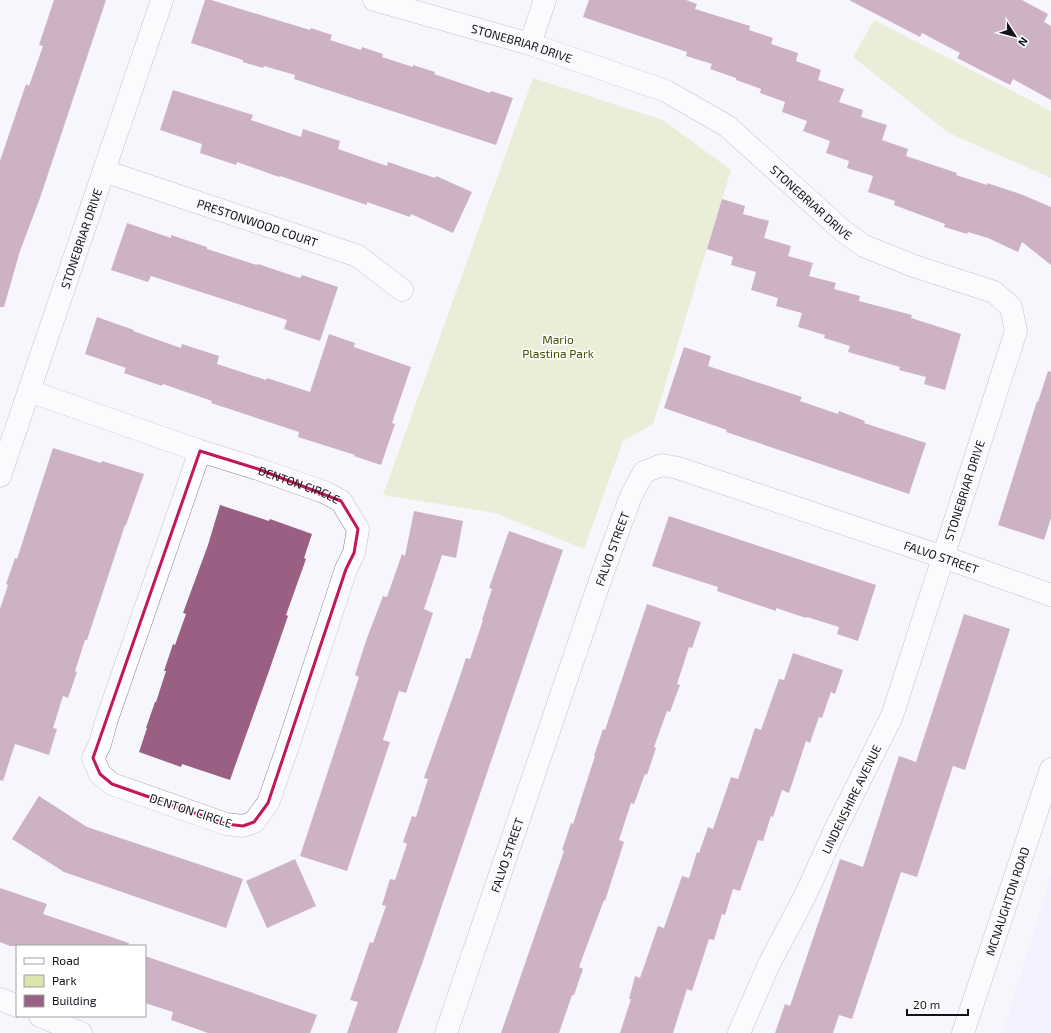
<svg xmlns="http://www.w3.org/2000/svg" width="1051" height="1033" font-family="'Exo 2',sans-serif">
	<rect width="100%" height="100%" fill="#f7f6fc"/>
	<path fill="#efe8fe" d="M1051,876V1033H1003Z"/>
	<path fill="#d9e4ae" d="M874,20L1051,111V178L949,133L853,57Z
		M533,78L663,120L731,170L653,424L623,441L584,549L495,513L383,495Z"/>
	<path fill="#9a6083" d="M54,0H106L40,198L20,251L4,307H0V161L26,84L29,86L43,46L39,45Z
		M205,0H211L310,30L311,28L332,35L330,40L361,50L362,47L383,54L382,57L413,67V65L435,72L434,74L490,93L491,91L513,98L496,145L294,79L295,75L264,66L263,68L243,62V60L191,43Z
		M589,0H686L697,4L695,9L750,26L749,30L773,38L771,44L798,53L796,61L821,70L818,80L844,89L839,102L863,110L861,117L887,125L882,140L908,149L906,156L957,173L956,175L987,185V183L1023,195L1051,207V265L1022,242L1018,252L988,238L968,232L967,234L944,227L945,224L894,205L895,201L868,192L873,176L847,168L849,161L826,153L830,141L803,131L807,121L782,112L785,102L760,93L761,89L736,80V78L710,69L712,64L686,56L687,52L583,17Z
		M849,0H1022L1048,14L1044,22L1051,26V100L1013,79L1010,85L957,58L960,53L922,33L920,37Z
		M173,90L253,115L251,120L301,137L303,129L340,141L338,149L387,166L388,162L435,178L436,176L472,192L453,233L411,214L410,217L367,202V205L280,176L279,177L237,162L236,165L200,153L202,144L160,130Z
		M722,199L745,206L743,214L769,221L764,238L791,246L788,256L813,263L809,276L836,283L834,289L860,296L859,301L912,315L911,318L961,334L945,390L924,384L926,377L899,370L900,367L848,352L850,346L824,338L825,335L798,327L802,313L776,306L778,298L751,290L756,272L731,265L733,257L707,249Z
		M127,223L171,238V235L207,247V249L257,265L258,264L300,278L302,275L338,287L320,341L284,329L287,320L238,304L151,276L148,282L111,270Z
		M97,317L134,330L133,331L181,348L182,344L219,356L217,364L266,380L267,378L310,392L329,334L355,343L354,347L411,367L392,423L395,424L381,465L354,456L355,455L298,437L299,432L211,403L212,401L163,384L162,386L124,373L126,368L85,354Z
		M684,347L711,356L708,366L802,397L800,401L838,414L839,411L865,421L864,423L926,443L909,494L726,432L727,430L664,408Z
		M1048,371L1051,372V518L1044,540L998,525L1037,401L1038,402Z
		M53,448L101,463L102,461L144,474L126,525H125L87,640H85L75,671L77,672L68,698L63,696L53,728L57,729L49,755L15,744L3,781L0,780V609L8,585L6,584L15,558L17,559Z
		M220,505L269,521L270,519L312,534L304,558L306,559L286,615L288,616L269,671L230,780L182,764L181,767L139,752L147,728H146L155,702H156L166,671H164L173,644L175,645L186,614L183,613L208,545Z
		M414,511L463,521L456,558L442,555L424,609L433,613L406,693L399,691L383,740L390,742L347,871L300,856L359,677L355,675L367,638L383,596L387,597L402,554L405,556Z
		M669,516L876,585L858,641L837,634L839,627L807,617L806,618L776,608V611L752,603L717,591L718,587L652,566Z
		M509,531L563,550L423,961L397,1033H347L358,1002L350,1000L370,942L373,943L386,906L382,905L390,879L395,880L407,844L403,842L412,816L416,817L428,779L424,778L457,685L466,658L470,659L483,620H482L492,589L489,588Z
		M647,604L701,622L692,648L689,647L677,684L680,685L670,712L667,711L654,747L656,748L647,775L645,774L634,804L631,803L619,840L624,842L605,901L604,900L579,967L583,969L574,995H572L559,1033H501L564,851L562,850L571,823L573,824L595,756H594L603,729L605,730Z
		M964,614L1010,629L965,770L953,766L917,877L901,872L852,1019L839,1015L833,1033H775L785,1004L790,1006L840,859L863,867L899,756L916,762Z
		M793,653L843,670L835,694L831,692L822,718L819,717L810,743L806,741L789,793L782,790L773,817L771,816L763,841L758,840L740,891L733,889L725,915L722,914L714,940L709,939L692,991L687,989L673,1033H620L631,999H629L635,976L640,978L658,926L664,928L682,876L689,878L697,852L699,853L708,827L713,829L731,777L738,779L755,728L761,730L779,679L784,680Z
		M39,796L87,827L243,879L226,928L64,872L12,839Z
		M295,859L316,906L267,928L246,881Z
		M0,888L47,904L43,914L129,943L128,946H10L0,942Z
		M145,956L317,1015L310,1033H208L171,1020L173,1012L145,1003Z"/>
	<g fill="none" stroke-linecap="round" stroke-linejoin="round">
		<defs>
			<g id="minor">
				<path id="s1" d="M374,0L530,44L666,91L727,126L843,231L864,246L914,266L994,292L1011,307L1016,331L892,716L834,832L805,896L769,964L739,1033"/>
				<path d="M530,44L545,0"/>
				<path id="s2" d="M104,171L358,256L402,290"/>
				<path id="s3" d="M29,391L200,451L258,469L324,492L341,501L358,529L354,553L346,569L288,746L268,803L254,822L243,826L226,824L112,784L100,774L93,758L100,744L106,722L200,451"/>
				<path id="s4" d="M0,476L162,0"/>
				<path d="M0,999L17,1006"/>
				<path d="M40,1016L81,1033"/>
				<path id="s5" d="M446,1033L602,575L631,496L644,472L662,465L678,468L943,557L1051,595"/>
				<path id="s6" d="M963,1033L1051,769"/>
			</g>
		</defs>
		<use href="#minor" stroke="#887f99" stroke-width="23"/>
		<use href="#minor" stroke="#fff" stroke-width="22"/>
	</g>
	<path d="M0 0H1051V1033H0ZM200,451L258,469L341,501L358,529L354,553L346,569L268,803L254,822L243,826L226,824L112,784L100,774L93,758Z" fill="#f7f6fc" fill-opacity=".55" fill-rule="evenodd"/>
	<path fill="none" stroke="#c2185b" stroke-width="3" stroke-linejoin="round" d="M200,451L258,469L341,501L358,529L354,553L346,569L268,803L254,822L243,826L226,824L112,784L100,774L93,758Z"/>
	<g text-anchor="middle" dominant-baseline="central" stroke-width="3" stroke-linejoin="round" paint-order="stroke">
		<g font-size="12" fill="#14111b" stroke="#fff">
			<text stroke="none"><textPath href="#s1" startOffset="154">STONEBRIAR DRIVE</textPath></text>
			<text stroke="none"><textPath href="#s1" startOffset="490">STONEBRIAR DRIVE</textPath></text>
			<text stroke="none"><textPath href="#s2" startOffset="162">PRESTONWOOD COURT</textPath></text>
			<text stroke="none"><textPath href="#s4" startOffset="251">STONEBRIAR DRIVE</textPath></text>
			<text stroke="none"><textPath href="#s3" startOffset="286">DENTON CIRCLE</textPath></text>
			<text transform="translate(964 490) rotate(-72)">STONEBRIAR DRIVE</text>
			<text stroke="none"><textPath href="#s5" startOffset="512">FALVO STREET</textPath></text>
			<text stroke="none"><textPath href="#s5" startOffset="909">FALVO STREET</textPath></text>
			<text transform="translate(851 799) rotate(-64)">LINDENSHIRE AVENUE</text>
			<text transform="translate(191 810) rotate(18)">DENTON CIRCLE</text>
			<text stroke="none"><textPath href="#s5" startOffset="188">FALVO STREET</textPath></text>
			<text stroke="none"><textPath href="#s6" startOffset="139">MCNAUGHTON ROAD</textPath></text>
		</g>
		<g font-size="12" fill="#464f00" stroke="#fff">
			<text x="558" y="339">Mario<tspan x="558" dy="14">Plastina Park</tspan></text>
		</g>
	</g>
	<rect x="16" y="945" width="130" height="72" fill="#ffffff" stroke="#a1a0a4"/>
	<rect x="24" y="958" width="20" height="6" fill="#ffffff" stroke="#a1a0a4"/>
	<text x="52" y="965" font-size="12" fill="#14111b">Road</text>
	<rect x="24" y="975" width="20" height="12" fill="#d9e4ae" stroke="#a1a0a4"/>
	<text x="52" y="985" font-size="12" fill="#14111b">Park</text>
	<rect x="24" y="995" width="20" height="12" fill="#9a6083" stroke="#a1a0a4"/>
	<text x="52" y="1005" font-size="12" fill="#14111b">Building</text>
	<g transform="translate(1015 36) rotate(126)" stroke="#ffffff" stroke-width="3" paint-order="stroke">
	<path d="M0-3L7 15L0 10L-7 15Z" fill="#14111b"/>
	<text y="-6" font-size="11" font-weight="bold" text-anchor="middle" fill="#14111b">N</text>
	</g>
	<path d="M907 1009v6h61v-6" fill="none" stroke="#14111b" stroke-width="2"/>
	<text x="913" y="1009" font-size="12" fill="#14111b" stroke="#ffffff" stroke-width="3" paint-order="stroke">20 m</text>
</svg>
